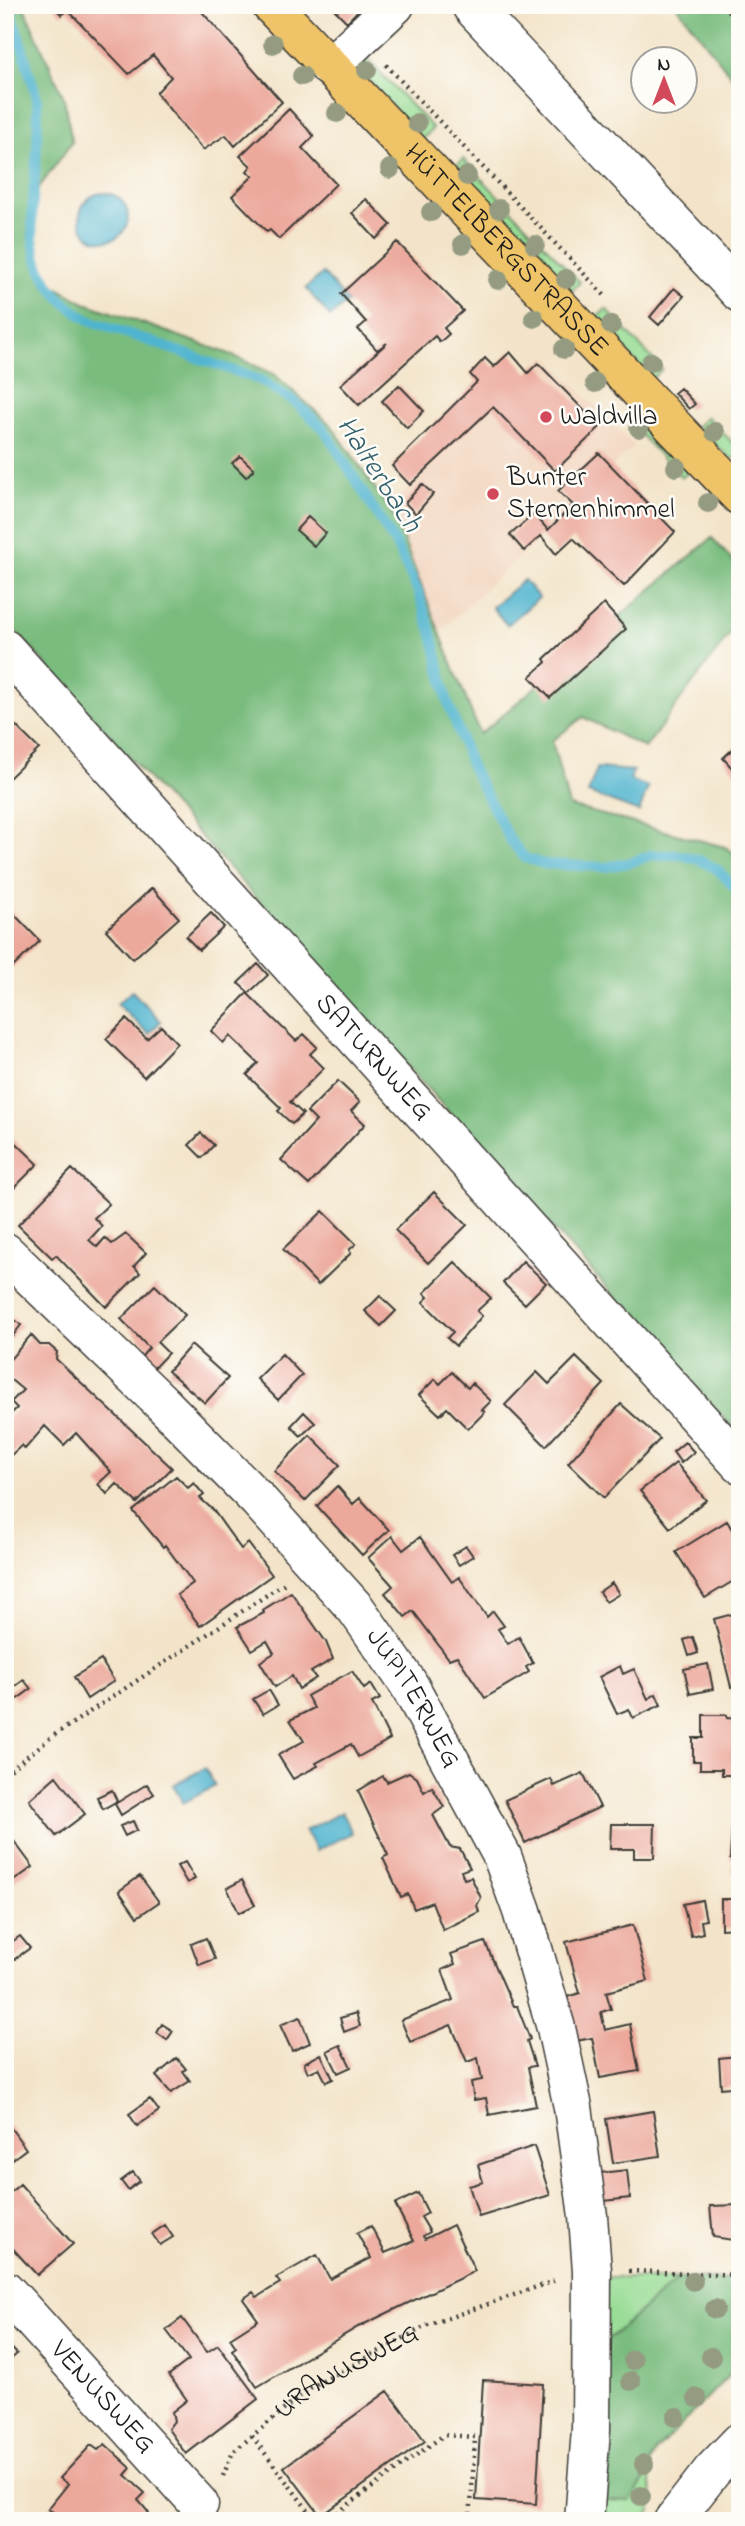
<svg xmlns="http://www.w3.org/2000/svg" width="745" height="2526" font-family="'Indie Flower',sans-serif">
	<rect width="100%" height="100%" fill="#fdfcf7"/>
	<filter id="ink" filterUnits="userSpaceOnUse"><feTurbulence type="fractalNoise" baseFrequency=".0143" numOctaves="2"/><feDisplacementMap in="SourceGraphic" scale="14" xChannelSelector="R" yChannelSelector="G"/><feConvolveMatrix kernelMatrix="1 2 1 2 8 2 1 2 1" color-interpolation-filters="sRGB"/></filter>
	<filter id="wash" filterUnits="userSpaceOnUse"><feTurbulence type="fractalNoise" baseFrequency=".00686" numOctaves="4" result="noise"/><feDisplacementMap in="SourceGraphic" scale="28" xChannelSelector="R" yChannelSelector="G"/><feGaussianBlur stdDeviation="1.57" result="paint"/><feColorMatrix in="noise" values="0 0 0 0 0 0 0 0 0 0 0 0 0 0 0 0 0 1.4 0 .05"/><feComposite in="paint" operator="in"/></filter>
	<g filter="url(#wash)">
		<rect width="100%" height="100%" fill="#f3e4c9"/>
		<path fill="#f2d4be" d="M546,356L634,446L440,632L389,508Z"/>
		<path fill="#97dc94" stroke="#5a7c58" stroke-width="2" d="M365,57L433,128L423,139L355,67Z
			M463,159L580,282L570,293L451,171Z
			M606,309L662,369L652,379L595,319Z
			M707,417L740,450V458H730L696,427Z
			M636,418L688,472L682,478L630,424Z
			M603,2278H679L603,2344Z
			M649,2473L654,2501L647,2521H592L593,2499L630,2501Z"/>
		<path fill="#79bc7e" stroke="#4a6c4d" stroke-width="2" d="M5,5H23L64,98L72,142L38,189L28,234L36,262L54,286L85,303L227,353L274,374L331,425L393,514L480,734L712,538L740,569V620L645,748L583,717L552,741L569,806L725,847L740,857V1029L735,1031L740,1043V1420L733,1428L5,619Z
			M676,5H740V87Z
			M679,2278L740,2280V2369L728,2376L657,2450L651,2461L649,2473L630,2501L593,2499L603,2344Z"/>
		<path fill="#50b4cf" stroke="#366876" stroke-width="2" d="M80 217a24 24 0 1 1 48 0a24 24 0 1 1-48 0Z
			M323,273L348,302L330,317L306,288Z
			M524,580L539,598L507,625L492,607Z
			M597,768L633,771L630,780L648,787L639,812L588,793Z
			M132,991L161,1021L149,1034L117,1004Z
			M205,1768L215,1786L183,1803L173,1785Z
			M342,1812L352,1833L316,1851L305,1831Z"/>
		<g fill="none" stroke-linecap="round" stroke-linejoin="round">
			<path stroke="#50b4cf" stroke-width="10" d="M8,5C17,27 23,49 29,72C32,82 37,92 37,103C44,193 0,268 89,320L260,380L295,402L324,429L396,545L418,592L433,637L447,699L470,764L510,840L525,858L544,864L606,867L632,862L651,855H681L699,860L717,869L740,893"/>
		</g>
		<g id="blocks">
			<path fill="#eca89b" d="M52,5H196L282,102L235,146L226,135L203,150L156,93L171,77L153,55L129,74L67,9L62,15Z
				M330,5H363L347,22Z
				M289,109L314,136L302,148L336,184L279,239L270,230L267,232L232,196L253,176L247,171L251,166L240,156Z
				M366,199L391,225L376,239L352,213Z
				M397,242L463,311L444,328L449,334L440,342L435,336L359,405L340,385L387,343L377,350L358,329L366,322L341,294Z
				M674,288L684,296L659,325L650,317Z
				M510,352L528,373L538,363L600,427L555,471L493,407L410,485L392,466L477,382L470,374L485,358L494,367Z
				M399,385L424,411L407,428L382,401Z
				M680,388L695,404L689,409L674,393Z
				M599,453L675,532L624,586L573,538L556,554L541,536L524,551L510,535L534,514L548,530L573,505L558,491Z
				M240,456L254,469L246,477L232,463Z
				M422,484L433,494L416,514L405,503Z
				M308,517L326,533L314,546L296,530Z
				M604,604L626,629L550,698L530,677L546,662L544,659Z
				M15,725L39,749L5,782V735Z
				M740,742V777L723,758Z
				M152,888L179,918L133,959L106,930Z
				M10,910L40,941L13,967L5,959V915Z
				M211,913L224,927L199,950L186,937Z
				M258,964L268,975L249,993L238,983Z
				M247,993L296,1041L304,1034L317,1047L310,1054L324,1068L290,1102L303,1114L292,1124L278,1111L281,1108L247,1075L258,1063L230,1036L223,1043L211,1031Z
				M126,1019L147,1039L161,1026L177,1043L144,1077L106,1039Z
				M338,1081L360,1102L351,1111L365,1124L309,1185L281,1160L316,1121L307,1112Z
				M5,1132L38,1164L5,1197Z
				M201,1133L214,1145L202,1158L189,1145Z
				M72,1169L109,1204L94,1218L102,1226L89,1240L97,1247L105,1238L112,1244L126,1234L146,1253L134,1266L140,1273L106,1307L56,1255L52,1258L18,1225Z
				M434,1192L467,1225L428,1263L395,1230Z
				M323,1211L356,1244L349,1250L351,1253L318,1285L283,1249Z
				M523,1261L546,1283L525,1304L503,1283Z
				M455,1262L491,1298L477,1311L482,1316L456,1346L447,1338L453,1332L423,1302L428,1297L424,1293Z
				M155,1285L185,1315L157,1342L168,1353L148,1374L136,1363L149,1348L121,1319Z
				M380,1296L396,1311L381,1326L365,1311Z
				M5,1312L21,1325L5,1346Z
				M31,1335L40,1345H49L57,1352L56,1359L172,1468L137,1503L117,1484L107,1494L98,1484L111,1472L76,1433L64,1445L45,1426L25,1449L22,1445L9,1457L5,1454V1441L10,1436L5,1431V1420L17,1408L11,1402L23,1390L5,1375V1365Z
				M191,1345L228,1378L205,1403L168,1371Z
				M282,1354L302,1375L278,1400L257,1379Z
				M576,1357L604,1384L546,1446L505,1405L537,1372L549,1384Z
				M452,1372L468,1388L472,1383L491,1401L482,1410L485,1412L468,1429L447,1408L440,1415L419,1395L435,1379L440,1384Z
				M621,1404L660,1439L604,1498L568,1463Z
				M304,1412L315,1423L301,1436L291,1426Z
				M310,1435L340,1465L305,1501L274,1471Z
				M685,1442L694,1452L681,1463L673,1452Z
				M676,1463L706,1500L670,1528L640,1491Z
				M176,1476L188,1488L194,1483L204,1495L200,1498L213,1510L241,1549L248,1543L272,1575L200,1626L177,1595L193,1583L165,1545L163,1547L133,1511Z
				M337,1486L353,1504L360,1498L389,1530L362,1555L317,1506Z
				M727,1521L740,1543V1577L705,1598L676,1552Z
				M392,1536L403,1550L420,1537L452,1582L459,1577L487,1617L493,1611L504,1626L498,1629L508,1644L519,1637L533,1663L526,1667L529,1672L485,1698L457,1656L449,1659L413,1611L405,1617L385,1593L393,1586L368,1558Z
				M466,1546L473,1556L459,1565L452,1555Z
				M612,1583L619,1594L606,1602L599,1592Z
				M291,1592L326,1642L333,1659L311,1672L316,1678L299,1689L292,1676L275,1687L260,1662L274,1653L267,1641L252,1650L237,1627L264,1613L263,1610Z
				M740,1612V1685L731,1687L714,1619Z
				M693,1637L698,1653L689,1656L684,1640Z
				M101,1660L114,1681L87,1699L74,1677Z
				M708,1664L713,1689L690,1694L684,1669Z
				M620,1666L623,1674L634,1669L648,1699L656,1694L661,1705L633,1718L629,1709L617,1714L599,1677Z
				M352,1671L364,1689L371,1684L380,1699L372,1703L390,1739L358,1757L351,1744L316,1763L318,1766L293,1779L278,1755L304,1741L290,1720L314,1708L307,1696Z
				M24,1680L31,1689L16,1700L9,1691Z
				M269,1690L278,1705L263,1714L253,1699Z
				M703,1715H727V1718L740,1719V1775H722V1769H700V1761H693V1738H703Z
				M409,1772L417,1778L424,1792L432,1787L444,1807L433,1815L450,1847L460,1849L470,1868L461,1871L464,1879L471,1877L481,1898L477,1905L479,1912L443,1930L432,1902L414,1909L408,1894L401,1897L383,1858L388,1855L358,1791L383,1776L387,1782Z
				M583,1773L600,1807L525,1843L505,1800L551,1779L554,1786Z
				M56,1776L85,1814L56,1836L29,1800Z
				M147,1784L154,1794L121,1815L115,1804Z
				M112,1790L117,1801L103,1809L97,1797Z
				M733,1810H740V1873H732L733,1859H730Z
				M133,1821L137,1830L125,1836L120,1826Z
				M611,1824H655L654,1858H634V1849H610Z
				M5,1829L33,1867L5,1887Z
				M185,1862L195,1879L187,1883L177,1866Z
				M140,1876L159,1902L137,1917L119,1891Z
				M242,1880L255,1905L239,1913L227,1888Z
				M721,1899H740V1948H737V1928L721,1929Z
				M702,1900L706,1920L701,1921L703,1933L691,1936L683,1904Z
				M633,1925L648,1981L606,1992L611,2009L601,2012L605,2030L630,2024L639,2071L600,2078L592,2038L576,2041L564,1998L580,1993L566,1942Z
				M20,1936L30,1948L12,1961L5,1951V1947Z
				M206,1938L215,1959L199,1965L191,1944Z
				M485,1942L513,2006H517L530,2039L527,2041L535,2066L528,2067L536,2106L489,2115L486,2098L474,2100L471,2082L482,2080L478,2058L467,2062L451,2025L410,2042L401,2020L453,2000L442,1970L455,1964L451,1954Z
				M356,2013L360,2026L344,2032L340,2018Z
				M300,2017L310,2043L292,2051L280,2025Z
				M162,2024L173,2031L167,2040L157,2033Z
				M340,2045L351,2067L338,2073L327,2051Z
				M321,2054L333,2079L326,2082L319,2068L308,2073L304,2063Z
				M737,2056L740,2086L721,2088L719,2058Z
				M177,2058L186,2069L183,2071L190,2081L171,2093L156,2076Z
				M150,2099L159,2111L137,2126L129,2114Z
				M653,2111L660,2156L613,2163L606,2119Z
				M5,2120L26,2149L5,2165Z
				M534,2146L550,2195L479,2217L469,2186L483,2182L478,2165Z
				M627,2170L630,2198L604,2201L600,2173Z
				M133,2172L140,2181L128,2190L121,2181Z
				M20,2184L73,2244L37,2275L5,2240V2197Z
				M418,2193L428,2213L421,2217L430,2232L423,2236L425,2239L453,2225L475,2271L358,2327L257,2387L232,2350L236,2347L230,2338L258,2320L243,2299L253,2292L257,2297L280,2283L276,2278L317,2255L330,2279L371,2258L357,2233L371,2226L385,2253L414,2241L395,2204Z
				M740,2205V2241L713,2237L710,2206Z
				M165,2225L173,2237L160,2245L152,2234Z
				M182,2318L207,2352L218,2345L258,2399L186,2454L168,2429L174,2421L172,2412L187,2400L169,2375L189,2360L166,2330Z
				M5,2341L17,2354L5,2364Z
				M483,2380L543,2384L536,2504L476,2500Z
				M388,2391L425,2441L321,2516L284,2467Z
				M105,2444L131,2468L125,2475L145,2493L138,2500L149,2513L142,2521H46L53,2512L48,2509L68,2484L60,2478L91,2445L98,2450Z"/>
		</g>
	</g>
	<g filter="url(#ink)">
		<use href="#blocks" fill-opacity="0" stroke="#3c3a36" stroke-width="2"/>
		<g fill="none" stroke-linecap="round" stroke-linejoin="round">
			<defs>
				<g id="minor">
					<path d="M472,5V7L740,293"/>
					<path d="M329,67L395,5"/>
					<path id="s2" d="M5,649L740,1464"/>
					<path id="s3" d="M5,1252L162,1403L258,1500L356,1609L408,1683L502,1856L522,1911L556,2028L573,2107L588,2216L592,2271L591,2429L584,2521"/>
					<path id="s4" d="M5,2290L199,2504"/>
					<path d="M673,2521L712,2471L740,2442"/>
				</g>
				<g id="major">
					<path id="s5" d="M271,5L740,496"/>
				</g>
			</defs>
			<use href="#minor" stroke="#3c3a36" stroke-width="41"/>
			<use href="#major" stroke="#3c3a36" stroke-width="41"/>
			<g stroke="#3c3a36" stroke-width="4.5" stroke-dasharray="2 5" stroke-linecap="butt">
				<path d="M723,5L740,24"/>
				<path d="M386,65L606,297"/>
				<path d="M5,1774L50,1738L285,1583"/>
				<path d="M629,2271L740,2275"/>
				<path d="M252,2436L316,2521"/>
				<path id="s1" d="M223,2476L233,2452L310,2388L428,2325L554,2281"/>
				<path d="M326,2521L444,2435L475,2437L470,2521"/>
			</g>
			<use href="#minor" stroke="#fff" stroke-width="38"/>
			<use href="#major" stroke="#efc469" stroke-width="38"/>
		</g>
		<g fill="#949b81">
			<circle cx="273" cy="44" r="10"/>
			<circle cx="367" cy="70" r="10"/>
			<circle cx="302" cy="76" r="10"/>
			<circle cx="337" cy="113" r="10"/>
			<circle cx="417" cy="123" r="10"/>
			<circle cx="390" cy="169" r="10"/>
			<circle cx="467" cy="176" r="10"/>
			<circle cx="499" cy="209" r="10"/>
			<circle cx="431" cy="212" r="10"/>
			<circle cx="463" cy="244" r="10"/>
			<circle cx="535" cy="245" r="10"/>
			<circle cx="566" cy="279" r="10"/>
			<circle cx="498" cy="280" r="10"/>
			<circle cx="534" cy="318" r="10"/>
			<circle cx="611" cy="325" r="10"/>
			<circle cx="564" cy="349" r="10"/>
			<circle cx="651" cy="362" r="10"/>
			<circle cx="595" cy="383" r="10"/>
			<circle cx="639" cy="428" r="10"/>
			<circle cx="715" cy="432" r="10"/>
			<circle cx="676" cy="467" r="10"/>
			<circle cx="708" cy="503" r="10"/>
			<circle cx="693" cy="2281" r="10"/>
			<circle cx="715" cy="2309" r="10"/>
			<circle cx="711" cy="2357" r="10"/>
			<circle cx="633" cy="2360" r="10"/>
			<circle cx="631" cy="2381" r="10"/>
			<circle cx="697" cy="2398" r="10"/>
			<circle cx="676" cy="2417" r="10"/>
			<circle cx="644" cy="2464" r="10"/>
			<circle cx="641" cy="2496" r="10"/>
		</g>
	</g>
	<g fill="#d1495b" stroke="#fdfcf7" stroke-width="2.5">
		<circle cx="546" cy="417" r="7"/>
		<circle cx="493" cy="494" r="7"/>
	</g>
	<g text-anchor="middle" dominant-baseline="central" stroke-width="5" stroke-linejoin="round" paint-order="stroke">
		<g font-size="28" fill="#1c1c1c" stroke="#fdfcf7">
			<text stroke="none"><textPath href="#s5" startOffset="340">HÜTTELBERGSTRASSE</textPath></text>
			<text stroke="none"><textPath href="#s2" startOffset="550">SATURNWEG</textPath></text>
			<text stroke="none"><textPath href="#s3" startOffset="607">JUPITERWEG</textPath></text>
			<text stroke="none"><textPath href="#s1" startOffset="166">URANUSWEG</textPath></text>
			<text stroke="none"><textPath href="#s4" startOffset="145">VENUSWEG</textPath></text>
		</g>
		<g font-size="28" fill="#1c1c1c" stroke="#fdfcf7" text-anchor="start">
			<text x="560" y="417">Waldvilla</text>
			<text x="507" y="478">Bunter<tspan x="507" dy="32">Sternenhimmel</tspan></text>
		</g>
		<g font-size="30" font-style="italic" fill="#33606d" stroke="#fdfcf7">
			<text transform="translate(378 475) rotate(57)">Halterbach</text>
		</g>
	</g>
	<rect width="745" height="2526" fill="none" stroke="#fdfcf7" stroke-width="28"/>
	<g transform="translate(664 80)"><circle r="33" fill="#fdfcf7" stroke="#a3a29f" stroke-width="2"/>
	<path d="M0-5L12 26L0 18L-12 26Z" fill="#d1495b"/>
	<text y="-10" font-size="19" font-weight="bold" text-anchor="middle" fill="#1c1c1c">N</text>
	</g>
</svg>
